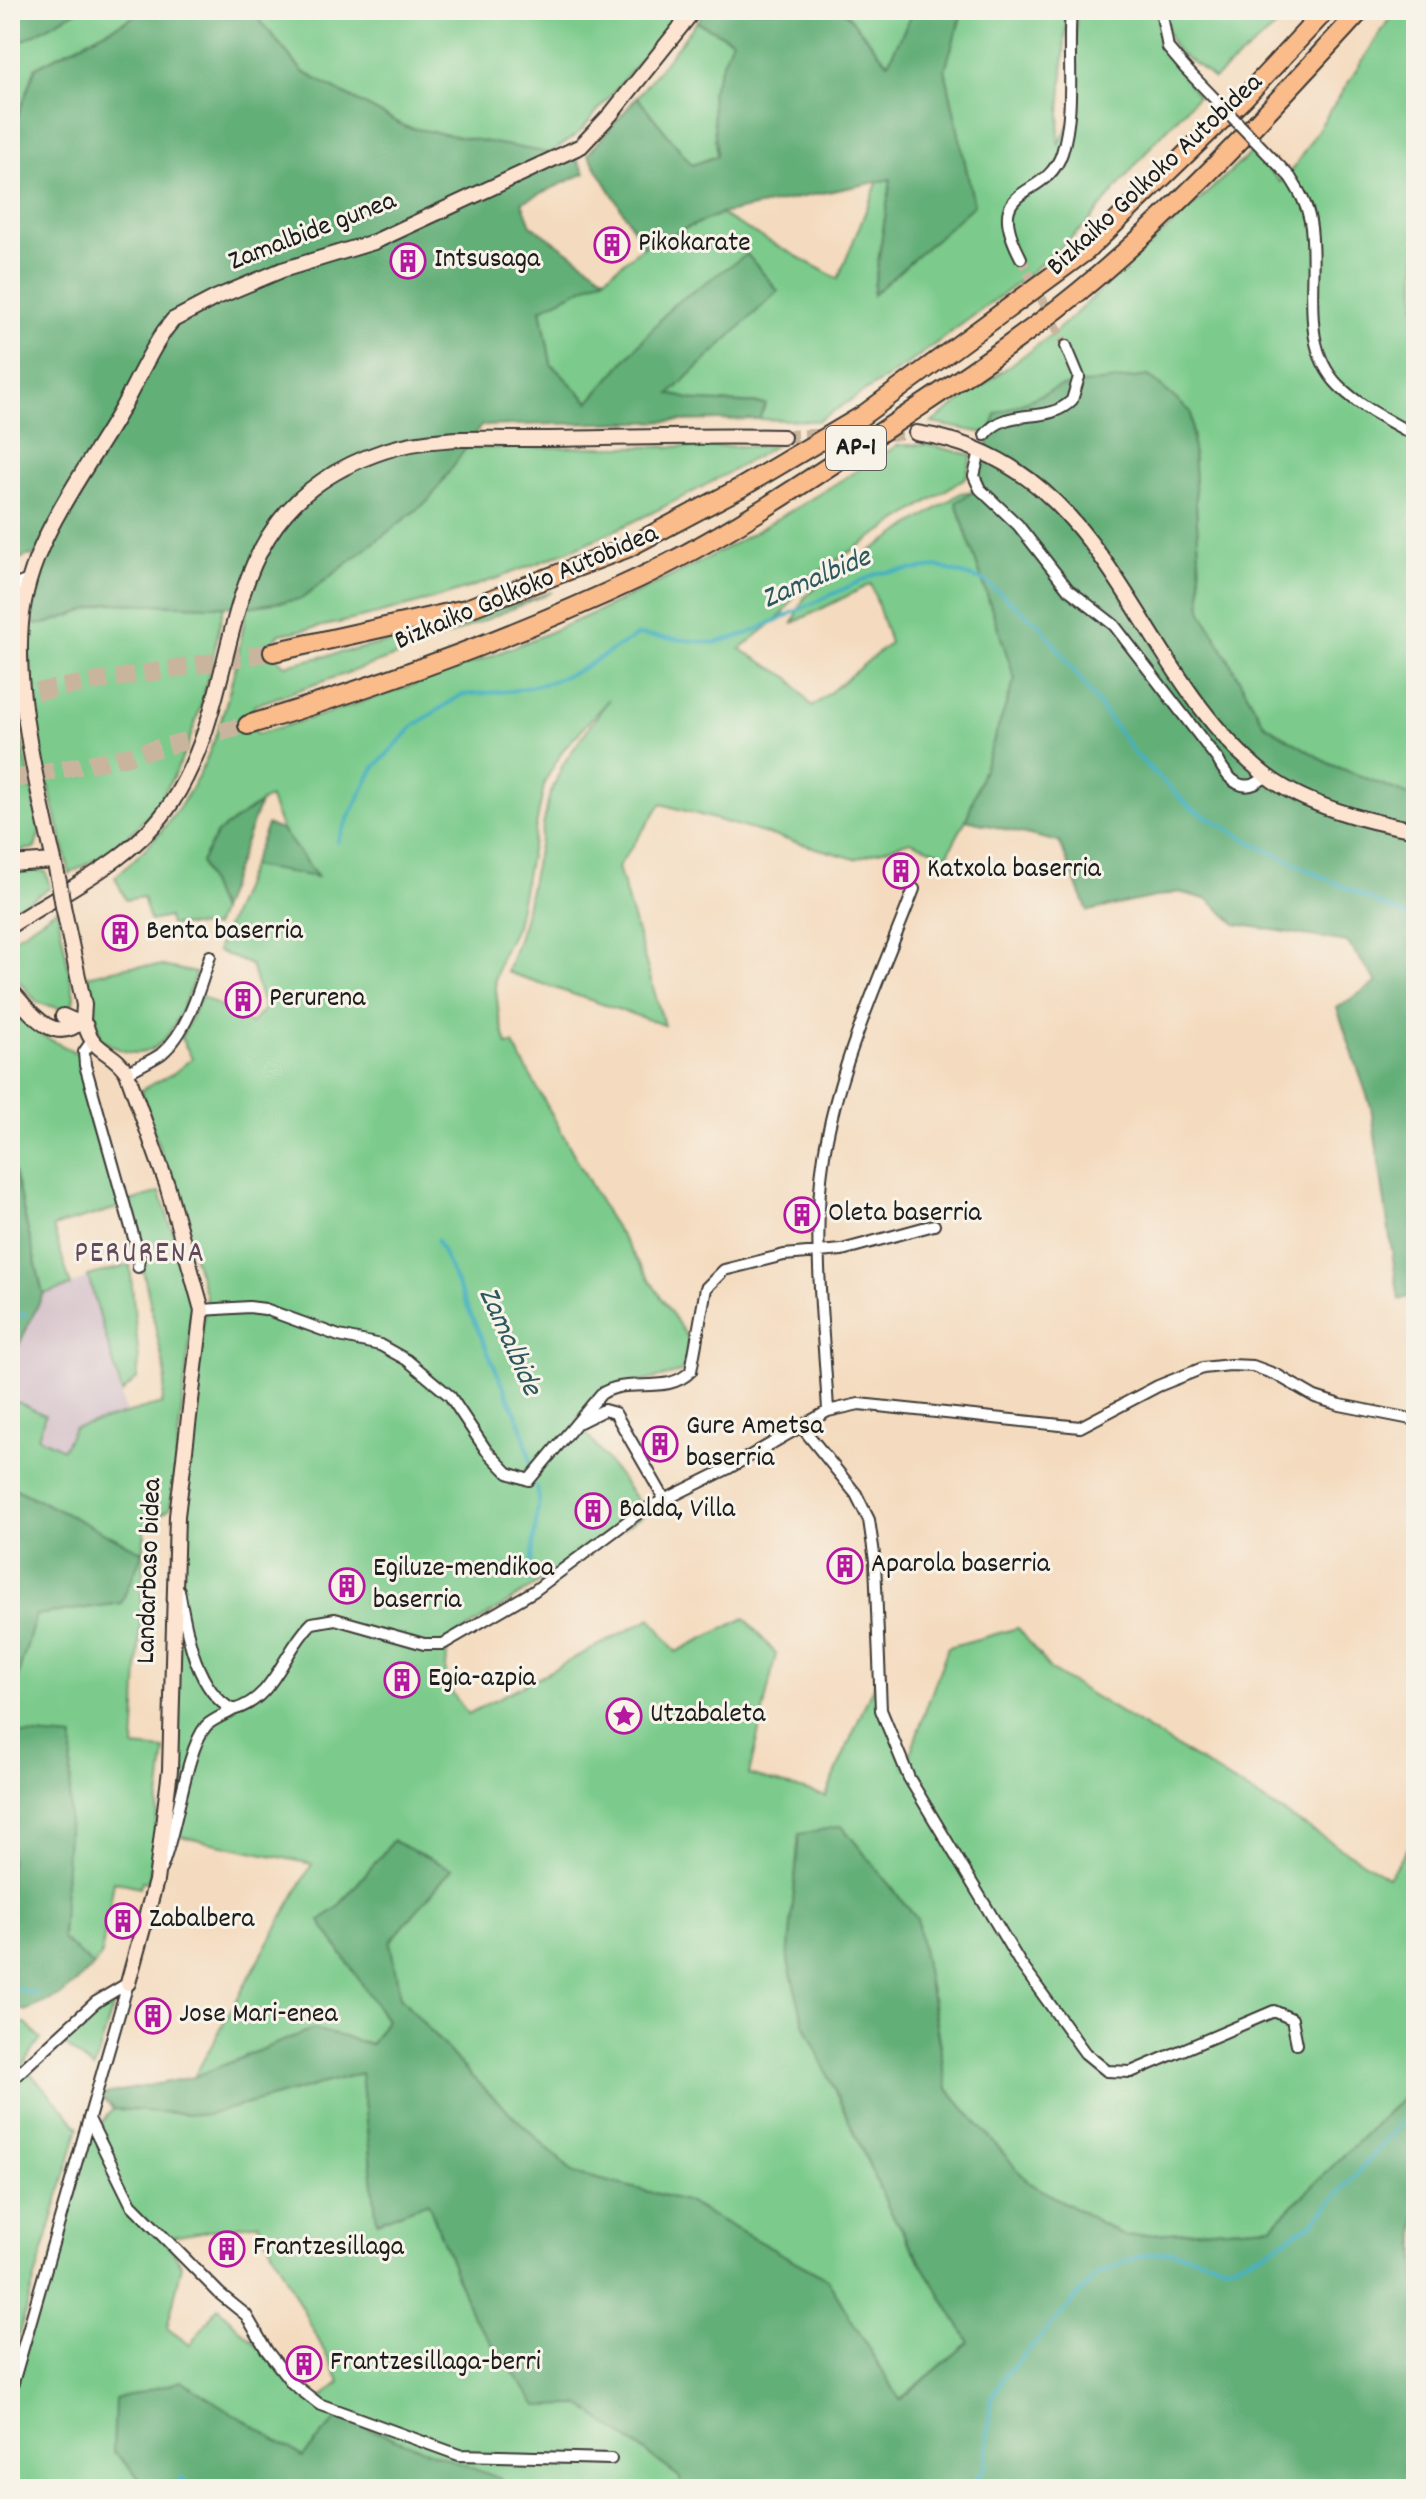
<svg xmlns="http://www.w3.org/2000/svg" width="1426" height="2499" font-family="Dekko,sans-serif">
	<rect width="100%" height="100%" fill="#f7f3e8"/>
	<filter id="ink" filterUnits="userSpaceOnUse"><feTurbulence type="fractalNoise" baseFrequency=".0125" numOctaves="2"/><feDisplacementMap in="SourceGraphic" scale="16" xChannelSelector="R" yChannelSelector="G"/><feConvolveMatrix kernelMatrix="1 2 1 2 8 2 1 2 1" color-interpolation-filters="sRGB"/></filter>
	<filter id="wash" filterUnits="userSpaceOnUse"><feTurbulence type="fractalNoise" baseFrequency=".006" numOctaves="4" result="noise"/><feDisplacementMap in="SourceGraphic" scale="32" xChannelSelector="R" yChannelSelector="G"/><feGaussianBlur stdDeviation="1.8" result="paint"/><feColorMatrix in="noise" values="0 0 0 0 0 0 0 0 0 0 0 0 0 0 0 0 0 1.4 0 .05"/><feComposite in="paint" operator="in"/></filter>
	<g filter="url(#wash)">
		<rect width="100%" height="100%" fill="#f4dbbf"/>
		<path fill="#d2bdc8" d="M88,1276L126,1413L74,1428L64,1449L38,1437L45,1414L10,1398V1364L43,1294L71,1286Z"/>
		<path fill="#7bcb8c" stroke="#4c7454" stroke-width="2" fill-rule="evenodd" d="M78,10H147L36,67L10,138V48Z
			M251,10H683L579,133L547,155L406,127L303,72Z
			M843,10H914L888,63Z
			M963,10H1067L1058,145L1075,115L1076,10H1157L1164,52L1198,96L1152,145L1087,224L1023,279L908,364L818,421L759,419L765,404L698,401L669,394L777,291L673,305L589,402L551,364L541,308L605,277L644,246L720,214L838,279L878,181L891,179L873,294L974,205L945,69Z
			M1167,10H1296L1214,79C1184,50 1166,61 1167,10Z
			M1395,10H1416V798L1330,764L1264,724L1202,612L1191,412L990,434L931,423L1053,334L1253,151L1280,182L1294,167Z
			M697,22L732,40L711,93L717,156L692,165L637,97Z
			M898,445H928L972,455L966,477L803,582L783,614L740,649L790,678L812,707L890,643L871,584L793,623L804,598L822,582L961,493L974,491L956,503L1015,679L966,820L947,855L910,841L855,859L661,804L618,867L664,1025L507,972L523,923L549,797L563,764L609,699L563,750L545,781L516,926L501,956L495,980L499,1016L507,1045L513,1044L608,1216L689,1340L688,1360L681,1372L605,1391L577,1421L647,1513L448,1641L445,1683L468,1714L651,1618L676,1652L745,1618L776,1654L749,1775L826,1796L877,1677L884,1717L905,1768L948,1647L1018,1628L1051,1670L1388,1877L1416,1837V2084L1272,2226L1125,2236L1029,2183L947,2088L930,1985L799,1834L788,1961L804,2023L890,2211L969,2342L899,2400L827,2279L685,2201L574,2173L473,2078L400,1997L390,1942L393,1841L338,1907L320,1921L386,2020L371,2044L313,2029L194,2077L312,1864L170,1834L181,1521L206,1296L141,1090L174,1073L192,1058L181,1038L201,996L251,1024L264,1009L251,965L217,951L251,866L317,876L282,830L269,797L217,833L201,862L220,911L214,927L170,925L168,917L150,921L143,897L126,900L115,877C209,796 225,724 247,607L301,599L429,500L466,448L775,446C618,539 461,604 280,634L274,639L273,655L285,665L413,637L552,592L410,651L255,705L249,720L257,734C406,692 551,638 688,568C761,531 829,488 898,445Z
			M108,603L224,606C207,681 193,772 136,828C117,847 93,860 70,874C51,793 23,708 30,624H45Z
			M17,715L40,830L35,848L10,852V716Z
			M38,870L46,872L50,888L10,912V872Z
			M57,909L74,996L73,1003L63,1009L38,1003L10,971V941Z
			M131,966H162L196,973C178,1020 161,1081 101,1039L87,976Z
			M10,1004L43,1036L79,1054L121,1207L53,1227L71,1286L43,1294L14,1172H10Z
			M160,1192L175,1240L142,1250L127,1202Z
			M181,1250L193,1314L170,1508L145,1526L134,1747L165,1750L149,1882L142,1881L140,1887L114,1881L101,1955L94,1966L62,1939L73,1739L10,1733V1702L36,1615L121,1603L143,1552L10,1486V1398L45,1415L38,1437L63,1449L74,1428L162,1404L166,1376L141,1261Z
			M130,1265L139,1361L137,1379L122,1393L88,1276Z
			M116,1997L94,2069L60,2041Z
			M10,2023H25L41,2039L23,2065L79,2127L10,2365Z
			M361,2073L377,2222L428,2202L471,2314L581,2405L681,2478L680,2489H496L501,2480L303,2458L181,2381L113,2451L150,2489H10V2400L89,2138L113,2109L207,2115ZM258,2223L340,2382L315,2403L218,2307L190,2345L167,2328L182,2265L165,2238Z"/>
		<path fill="#64af78" stroke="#40664a" stroke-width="2" d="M10,10H78L10,48Z
			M147,10H251L303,72L406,127L576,158L585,173L522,202L531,225L605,277L541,309L551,364L589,402L673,305L747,254L778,291L670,394L698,401L766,404L759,419L481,426L429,500L301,599L247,607L108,603L44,624H30V609L44,555L26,556L10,564V138L36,67Z
			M705,10H843L888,63L914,10H963L945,69L974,205L873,295L891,179L720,214L644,246L588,154L637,97L692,165L717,156L711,93L732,40L697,22Z
			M1149,376L1191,412L1202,612L1264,724L1330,764L1416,798V1294L1399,1300L1371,1107L1337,1008L1377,982L1347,942L1236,924L1209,900L1179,892L1088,911L1059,842L966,820L1015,679L956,502L974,491L996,414L1059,387Z
			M260,803L220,911L201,862L217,833Z
			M267,825L282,830L317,877L251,866Z
			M14,1171L43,1294L10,1364V1172Z
			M10,1486L143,1552L121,1603L36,1615L10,1702Z
			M10,1733L73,1738L62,1939L94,1966L62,1995L25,2011L10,2003Z
			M842,1826L917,1919L947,2088L1029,2183L1124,2236L1272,2226L1416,2084V2489H680L681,2478L581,2405L537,2406L471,2314L428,2202L377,2222L361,2073L207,2115L113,2109L100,2095L194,2077L313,2029L371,2044L386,2020L320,1921L338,1907L393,1841L452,1869L390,1942L400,1997L473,2078L574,2173L685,2201L827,2279L900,2400L969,2342L890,2211L804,2023L788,1961L799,1834Z
			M181,2381L303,2457L338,2417L501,2479L496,2489H150L113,2451L115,2399Z"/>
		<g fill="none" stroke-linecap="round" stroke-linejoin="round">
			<path stroke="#44b1c0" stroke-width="4" d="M337,842L373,769L415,725L461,695L511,691L547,683L578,671L638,635L714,643L747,634L878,573L939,567L985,581L1042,627L1135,754L1190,807L1254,844L1416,921
				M437,1240L522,1427L531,1465
				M10,1315H25
				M529,1581L539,1498L537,1488
				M10,1987L37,1994
				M180,2478L196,2489
				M969,2489L986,2466L990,2403L1002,2379L1097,2275L1136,2257L1169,2251L1228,2265L1267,2251L1313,2223L1416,2106"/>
		</g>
	</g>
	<g filter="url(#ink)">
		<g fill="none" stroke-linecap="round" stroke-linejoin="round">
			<path stroke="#c9b59e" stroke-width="10" stroke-dasharray="10 5" stroke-linecap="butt" d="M1021,258L1066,346"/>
			<path stroke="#c9b59e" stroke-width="14" stroke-dasharray="14 7" stroke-linecap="butt" d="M783,437L916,433"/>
			<path stroke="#c9b59e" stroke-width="18" stroke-dasharray="18 9" stroke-linecap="butt" d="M10,696L273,652
				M10,780L124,757L248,725"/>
			<defs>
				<path id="street" d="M1161,10L1168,48L1185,68
					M1290,177C1299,191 1307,204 1310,221C1320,274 1296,343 1339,386C1360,407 1390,421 1416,436
					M1021,258C980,180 1046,203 1062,153C1076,108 1067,56 1071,10
					M985,435C1007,405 1047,426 1072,400L1079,377L1066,346
					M979,455L974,476L980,489L1018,525L1068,589L1114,625L1218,760C1229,782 1245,796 1266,776
					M10,612L18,584L29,580
					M91,1042L84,1052L85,1065L139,1256L138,1267
					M127,1073C138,1066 151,1061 161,1054C188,1032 200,987 210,956
					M202,1310L249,1307L265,1309L339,1336L380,1345L407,1360L450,1396L486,1450L508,1473L529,1480L601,1394C628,1376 667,1396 691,1371L706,1288L724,1270L784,1255L842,1250L934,1225
					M828,1411C824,1328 811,1238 824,1155C839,1063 881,976 914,889
					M580,1422L604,1410L615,1413L665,1500
					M801,1426L856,1494L869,1520L875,1561L881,1710L909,1778L1020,1963L1085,2053L1107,2071L1131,2072L1274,2011L1292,2019L1297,2044
					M179,1590C186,1629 195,1690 233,1710C275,1699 283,1651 312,1623L335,1619L424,1644H443L534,1591L640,1512L729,1468L828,1411L859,1404L1080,1427L1158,1386L1203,1368L1230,1365L1253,1366L1277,1375L1315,1397L1340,1405L1416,1420
					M161,1869C177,1833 185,1751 206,1726C213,1719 225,1715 233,1710
					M10,2081L96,2002L128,1983
					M89,2119L131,2204L220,2294L246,2315L267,2351L292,2383L319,2404L459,2455L611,2459
					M10,2393L128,1983"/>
				<path id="secondary" d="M916,433C1111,461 1132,669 1264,774C1305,806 1365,821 1416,830
					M10,864L54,861
					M59,882C42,809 14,697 21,623C28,542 82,478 121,410C136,383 148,355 165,330L173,320L215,298L282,270L374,242L581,146L611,114L694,10
					M10,926C66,889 134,860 172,802C254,674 201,512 384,451C435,434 493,440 547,439C626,438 704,435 783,437
					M10,989C28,1009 53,1048 83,1020L84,1005L63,906
					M63,1016L86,1026C92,1052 115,1052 127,1073L167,1185L202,1310L177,1516L170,1770L156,1881L128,1983"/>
				<path id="highway" d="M273,652L466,609L627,548L742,487L862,416L1086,251L1244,98L1326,10
					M248,725C381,685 514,637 639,578C731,534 819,473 904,417C971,372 1039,327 1100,274C1194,193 1278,101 1361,10"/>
			</defs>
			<use href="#street" stroke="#3c3934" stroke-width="14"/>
			<use href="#secondary" stroke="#3c3934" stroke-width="18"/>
			<use href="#highway" stroke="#3c3934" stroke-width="22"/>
			<use href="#street" stroke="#fff" stroke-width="10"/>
			<use href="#secondary" stroke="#fde4d1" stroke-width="14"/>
			<use href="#highway" stroke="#fabc8b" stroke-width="18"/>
			<defs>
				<path id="street-bridge" d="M1185,68L1290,177"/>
				<path id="secondary-bridge" d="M59,882L63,906"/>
			</defs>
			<use href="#street-bridge" stroke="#3c3934" stroke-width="14" stroke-linecap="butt"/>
			<use href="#secondary-bridge" stroke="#3c3934" stroke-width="18" stroke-linecap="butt"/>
			<use href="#street-bridge" stroke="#fff" stroke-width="10"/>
			<use href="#secondary-bridge" stroke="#fde4d1" stroke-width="14"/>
		</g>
	</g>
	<defs>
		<symbol id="building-ring" viewBox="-11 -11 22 22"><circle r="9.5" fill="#f7f3e8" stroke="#b5179e" stroke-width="1.5"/><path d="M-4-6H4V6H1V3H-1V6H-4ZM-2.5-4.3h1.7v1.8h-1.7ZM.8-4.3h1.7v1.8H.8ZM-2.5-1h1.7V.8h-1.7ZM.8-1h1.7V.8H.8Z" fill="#b5179e"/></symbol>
		<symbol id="sight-ring" viewBox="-11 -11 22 22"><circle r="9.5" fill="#f7f3e8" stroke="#b5179e" stroke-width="1.5"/><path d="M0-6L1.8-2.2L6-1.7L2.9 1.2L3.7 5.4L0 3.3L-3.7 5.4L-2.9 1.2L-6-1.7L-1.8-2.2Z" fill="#b5179e"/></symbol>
	</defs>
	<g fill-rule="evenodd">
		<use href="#building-ring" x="592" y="225" width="40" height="40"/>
		<use href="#building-ring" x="388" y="241" width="40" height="40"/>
		<use href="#building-ring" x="881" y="851" width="40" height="40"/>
		<use href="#building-ring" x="100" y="913" width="40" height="40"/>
		<use href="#building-ring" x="223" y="980" width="40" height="40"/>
		<use href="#building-ring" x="782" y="1195" width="40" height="40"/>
		<use href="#building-ring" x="640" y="1424" width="40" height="40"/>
		<use href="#building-ring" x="573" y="1491" width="40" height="40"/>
		<use href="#building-ring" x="825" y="1546" width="40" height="40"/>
		<use href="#building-ring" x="327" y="1566" width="40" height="40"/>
		<use href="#building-ring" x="382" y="1660" width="40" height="40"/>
		<use href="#sight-ring" x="604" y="1696" width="40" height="40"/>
		<use href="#building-ring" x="103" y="1901" width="40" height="40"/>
		<use href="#building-ring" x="133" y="1996" width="40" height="40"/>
		<use href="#building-ring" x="207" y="2229" width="40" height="40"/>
		<use href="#building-ring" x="284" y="2344" width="40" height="40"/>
	</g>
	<g text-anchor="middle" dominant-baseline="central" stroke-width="6" stroke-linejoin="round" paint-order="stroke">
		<rect fill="#f7f3e8" stroke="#5e5c59" stroke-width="2" x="826" y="426" width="60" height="44" rx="6"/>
		<g font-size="26" font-weight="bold" fill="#1c1c1c">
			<text x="856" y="448">AP-1</text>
		</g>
		<g font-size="28" fill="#1c1c1c" stroke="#f7f3e8">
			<text transform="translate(1156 176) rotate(-43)">Bizkaiko Golkoko Autobidea</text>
			<text transform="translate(313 233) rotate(-21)">Zamalbide gunea</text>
			<text transform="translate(527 589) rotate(-23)">Bizkaiko Golkoko Autobidea</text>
			<text transform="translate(151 1571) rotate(-88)">Landarbaso bidea</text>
		</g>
		<g font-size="28" fill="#1c1c1c" stroke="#f7f3e8" text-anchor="start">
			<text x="638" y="245">Pikokarate</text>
			<text x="434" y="261">Intsusaga</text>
			<text x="927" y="871">Katxola baserria</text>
			<text x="146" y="933">Benta baserria</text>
			<text x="269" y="1000">Perurena</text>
			<text x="828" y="1215">Oleta baserria</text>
			<text x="686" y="1428">Gure Ametsa<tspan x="686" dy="32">baserria</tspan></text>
			<text x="619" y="1511">Balda, Villa</text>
			<text x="871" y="1566">Aparola baserria</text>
			<text x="373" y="1570">Egiluze-mendikoa<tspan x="373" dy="32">baserria</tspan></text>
			<text x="428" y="1680">Egia-azpia</text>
			<text x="650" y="1716">Utzabaleta</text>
			<text x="149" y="1921">Zabalbera</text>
			<text x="179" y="2016">Jose Mari-enea</text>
			<text x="253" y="2249">Frantzesillaga</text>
			<text x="330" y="2364">Frantzesillaga-berri</text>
		</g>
		<g font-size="30" font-style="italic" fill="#2c585e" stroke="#f7f3e8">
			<text transform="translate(817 580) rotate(-23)">Zamalbide</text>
			<text transform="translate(508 1342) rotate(66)">Zamalbide</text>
		</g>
		<g font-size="30" letter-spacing="2" fill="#62495b" stroke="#f7f3e8">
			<text x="140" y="1255">PERURENA</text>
		</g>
	</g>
	<rect width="1426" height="2499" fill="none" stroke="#f7f3e8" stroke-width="40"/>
</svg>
